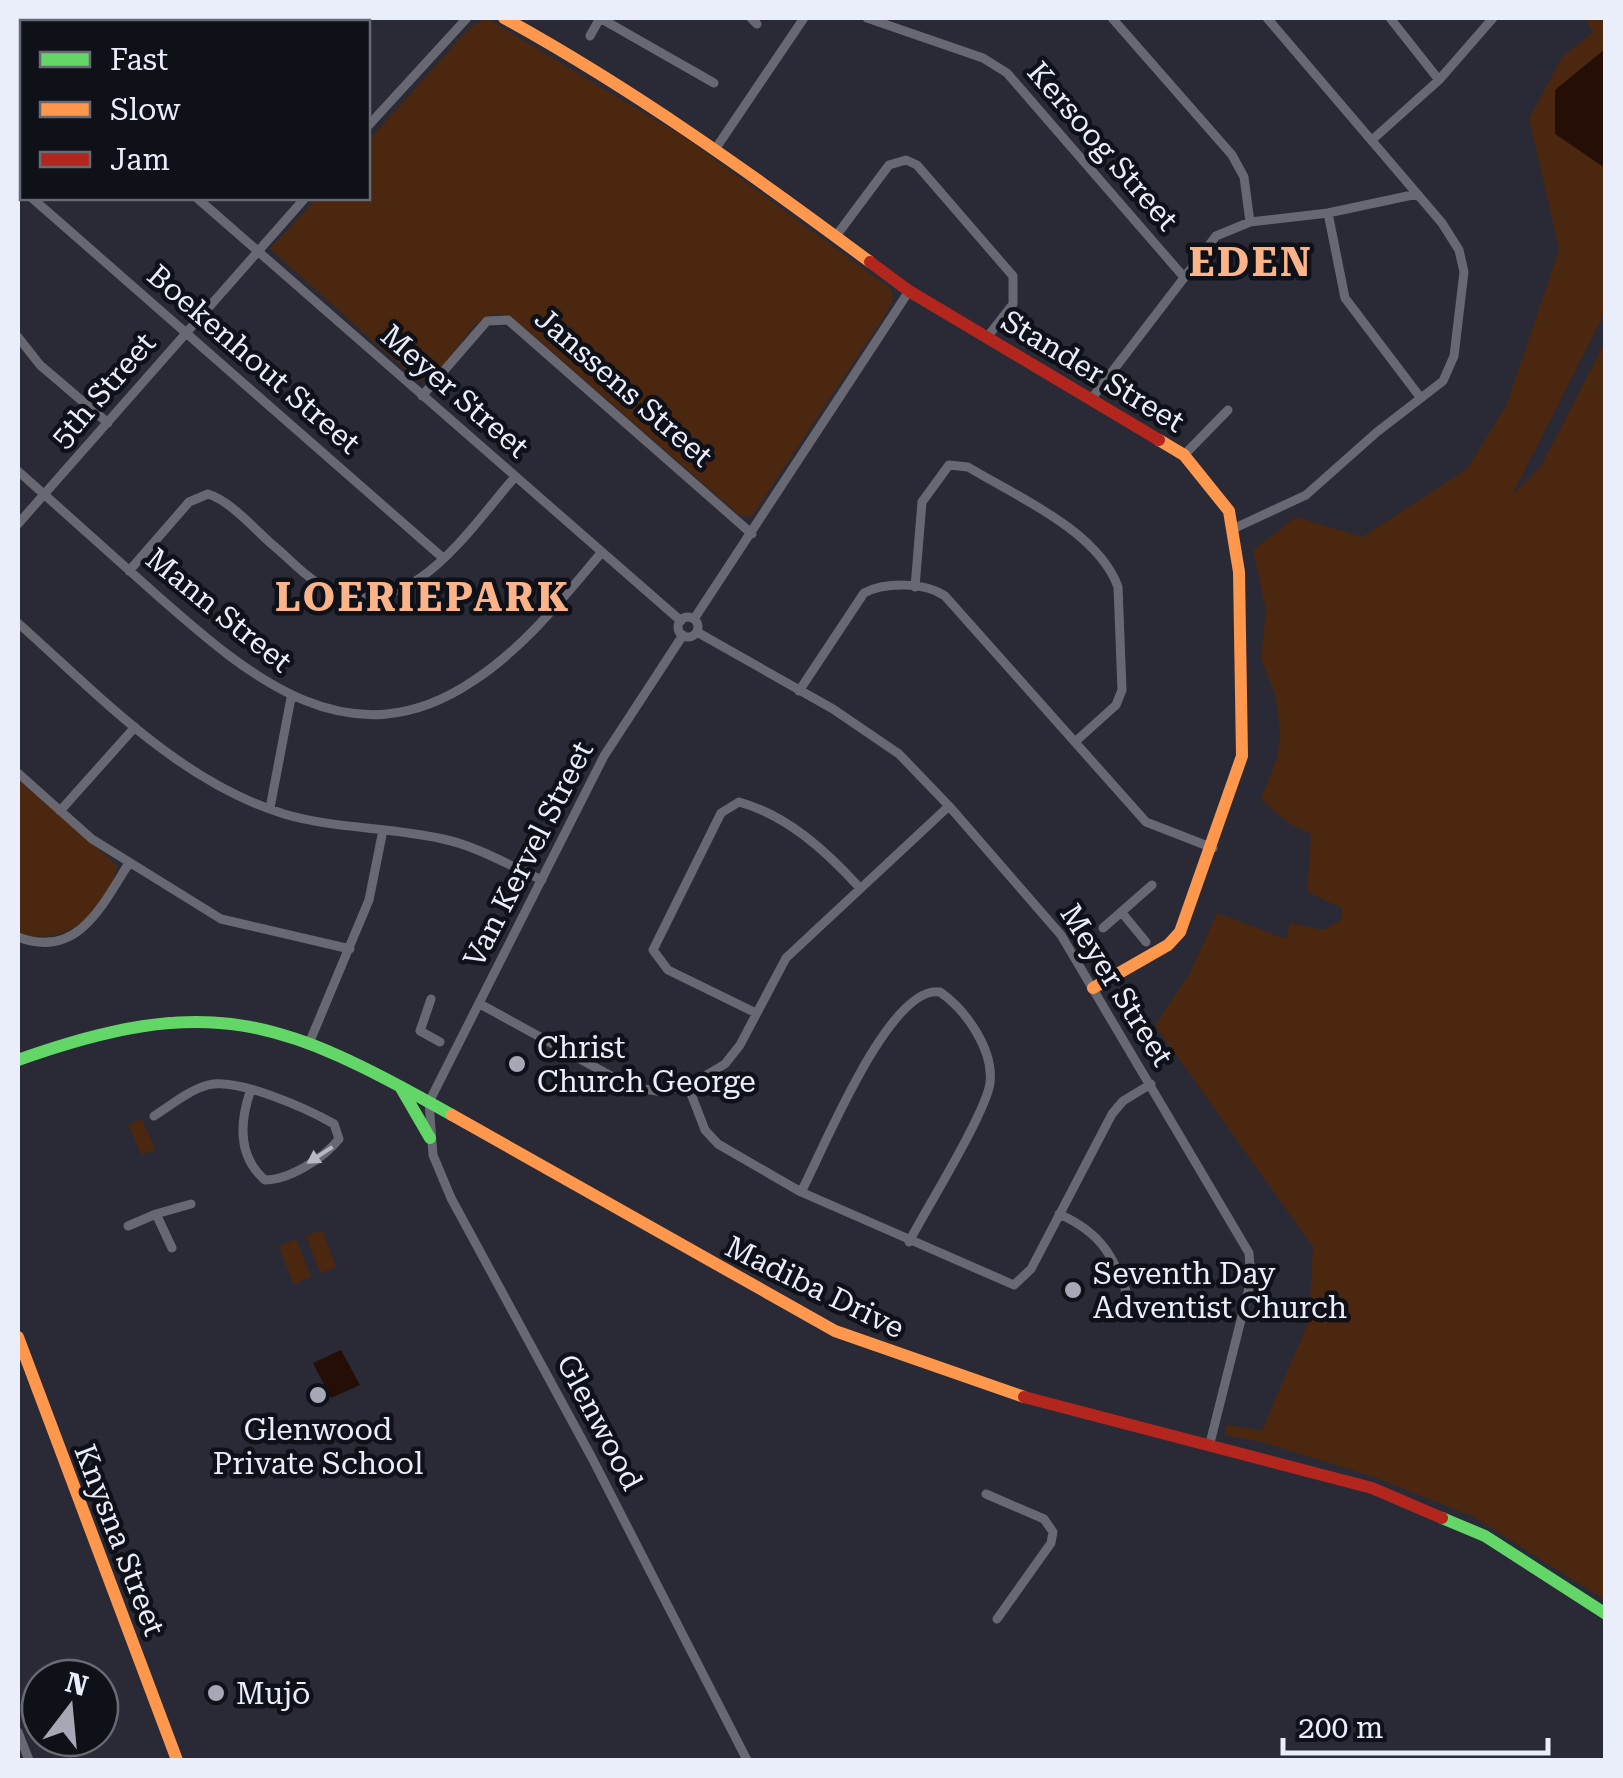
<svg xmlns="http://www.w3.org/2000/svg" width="1623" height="1778" font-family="'Roboto Serif',serif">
	<rect width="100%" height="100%" fill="#292a35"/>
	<path fill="#4c270f" d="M486,18L687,139L892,290L893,300L885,315L751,517L739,515L512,317C468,298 456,376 418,381L270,249L317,198H368V141L469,28Z
		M1585,18H1605V312L1512,495L1541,466L1605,342V1600L1474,1517L1374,1477L1262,1442L1225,1435V1425L1262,1430L1309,1321L1313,1247L1155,1025L1190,973L1217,913L1286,939L1290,923L1323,930L1342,919V908L1307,892L1311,834L1288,823L1261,799L1278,755L1280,731L1276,698L1261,658L1266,610L1253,550L1296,517L1362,537L1467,469L1507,404L1559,249L1529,119L1562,57L1593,32Z
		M18,780L117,865C110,912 63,950 18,932Z
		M142,1119L155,1149L142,1155L128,1125Z
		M322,1230L336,1267L320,1273L306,1236Z
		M296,1239L311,1277L293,1284L279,1246Z"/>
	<path fill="#250e05" d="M1605,49V168L1555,134V90Z
		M341,1350L360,1385L331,1398L313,1363Z"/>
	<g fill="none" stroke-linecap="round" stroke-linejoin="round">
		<path stroke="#676871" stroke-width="9" d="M600,18L714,83
			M751,18L757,24
			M867,18L983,58L1007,73L1183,276
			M1112,18L1232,155L1244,177L1250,222
			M1390,18L1439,80
			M41,22L46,18
			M175,22L179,18
			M590,36L600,18
			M18,39L22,43
			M368,126L467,18
			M1372,140L1439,80L1493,18
			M716,148L804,18
			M18,185L22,189
			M32,198L443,558
			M197,198L681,621
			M1328,213L1345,298L1420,397
			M836,236L889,165L906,160L917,165L1013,276V304L988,336
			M18,337L40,365L108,423
			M422,396L487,321L508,320L752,534
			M1092,398L1216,236L1250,222L1328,213L1417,194
			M1184,455L1228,410
			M18,471C65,513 112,555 159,597C250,677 350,764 473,681C524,648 562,599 601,553
			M18,524L305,198
			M1235,528L1306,495L1377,432L1443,381L1454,356L1464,272L1459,250L1442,223L1267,18
			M129,571L189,502L208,494C231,501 255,530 274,546C291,560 307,579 328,589C410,626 468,530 515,477
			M915,587L922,502L949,465L968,467C1016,496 1098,531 1118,587L1122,690L1116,705L1076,741
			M678 627a10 10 0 1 1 20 0a10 10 0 1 1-20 0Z
			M694,619L909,291
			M18,623C99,695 178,781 284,814C335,829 391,827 443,839C477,846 510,866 542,880
			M697,632L833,709L899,754L949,806L1061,935L1249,1253L1251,1280L1210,1443
			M683,635L604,756L429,1102L433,1155L451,1198L592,1458L747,1760
			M799,691L864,593C885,582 925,582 945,596L1146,822L1213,848
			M18,773L92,839L221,919L350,949
			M270,808L291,698
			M60,811L135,727
			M1123,914L1146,942
			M1103,928L1152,885
			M18,937C77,960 102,906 129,863
			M431,999L420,1031L440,1042
			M480,1004L631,1087L657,1091L688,1086L725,1064L740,1045L786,958L949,806
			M756,1013L668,970L653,950L721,813L739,802C787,815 826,851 859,887
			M310,1041L369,900L383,830
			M688,1086L705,1130L718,1144L801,1192L1014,1285L1031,1269L1112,1114L1123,1101L1151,1084
			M154,1116C170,1106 189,1090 208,1085C237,1077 308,1109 334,1124L339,1139C324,1158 289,1180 265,1180C237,1156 240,1122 250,1092
			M801,1192C823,1151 889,984 940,992C966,1010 994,1050 990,1083C986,1113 926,1209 909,1242
			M1059,1214C1107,1235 1115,1262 1133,1309
			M128,1226L156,1214
			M172,1248L156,1214L191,1204
			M986,1494L1044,1519L1053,1532L1051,1543L997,1619
			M18,1732L29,1760"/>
		<path stroke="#63d668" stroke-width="12" d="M18,1060C209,992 281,1018 452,1115
			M401,1088L430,1138
			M1442,1518L1485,1536L1606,1614"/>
		<path stroke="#ff974d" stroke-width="12" d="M504,18C633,89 752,174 870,262
			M1093,988L1168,945L1180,932L1242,756L1239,572L1229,511L1184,455L1159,440
			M452,1115L835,1331L1024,1397
			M18,1337L177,1760"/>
		<path stroke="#b3261e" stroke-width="12" d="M870,262L909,291L1159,440
			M1024,1397L1372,1488L1442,1518"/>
	</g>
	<defs><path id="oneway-solid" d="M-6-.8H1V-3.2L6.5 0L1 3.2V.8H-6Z" transform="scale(2.5)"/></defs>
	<use fill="#b6b8c3" href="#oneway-solid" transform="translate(320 1155) rotate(147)"/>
	<g fill="#a6a9b5" stroke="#0f1119" stroke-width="4">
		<circle cx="517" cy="1064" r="10"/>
		<circle cx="1073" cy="1290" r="10"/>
		<circle cx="318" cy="1395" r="10"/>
		<circle cx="216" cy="1693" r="10"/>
	</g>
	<g text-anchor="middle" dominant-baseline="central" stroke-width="9" stroke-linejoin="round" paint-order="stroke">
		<g font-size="30" fill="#eaedfa" stroke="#0f1119">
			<text transform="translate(1103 146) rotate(49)">Kersoog Street</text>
			<text transform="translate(254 359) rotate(41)">Boekenhout Street</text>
			<text transform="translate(1093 371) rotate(31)">Stander Street</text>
			<text transform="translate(624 387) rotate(41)">Janssens Street</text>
			<text transform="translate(103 390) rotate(-49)">5th Street</text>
			<text transform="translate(455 391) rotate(41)">Meyer Street</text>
			<text transform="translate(219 610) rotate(39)">Mann Street</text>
			<text transform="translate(528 854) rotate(-63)">Van Kervel Street</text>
			<text transform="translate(1117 985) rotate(58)">Meyer Street</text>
			<text transform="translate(815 1287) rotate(26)">Madiba Drive</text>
			<text transform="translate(600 1422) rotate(62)">Glenwood</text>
			<text transform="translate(120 1540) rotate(69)">Knysna Street</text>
		</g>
		<g font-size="30" fill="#eaedfa" stroke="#0f1119" text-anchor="start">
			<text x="537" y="1047">Christ<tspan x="537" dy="34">Church George</tspan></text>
			<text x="1093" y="1273">Seventh Day<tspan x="1093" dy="34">Adventist Church</tspan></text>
			<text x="318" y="1429" text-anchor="middle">Glenwood<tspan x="318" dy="34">Private School</tspan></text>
			<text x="236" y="1693">Mujō</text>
		</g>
		<g font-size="40" font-weight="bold" letter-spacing="2.5" fill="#fbb48a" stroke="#0f1119">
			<text x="1251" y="262">EDEN</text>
			<text x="423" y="597">LOERIEPARK</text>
		</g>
	</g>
	<rect width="1623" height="1778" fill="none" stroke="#eaedfa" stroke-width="40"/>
	<rect x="20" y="20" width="350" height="180" fill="#0f1119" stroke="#676973" stroke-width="2.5"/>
	<rect x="40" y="52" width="50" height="15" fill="#63d668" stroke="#676973" stroke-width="2.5"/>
	<text x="110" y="70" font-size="30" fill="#eaedfa">Fast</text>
	<rect x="40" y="102" width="50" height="15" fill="#ff974d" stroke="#676973" stroke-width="2.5"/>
	<text x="110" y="120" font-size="30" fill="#eaedfa">Slow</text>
	<rect x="40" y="152" width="50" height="15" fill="#b3261e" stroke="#676973" stroke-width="2.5"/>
	<text x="110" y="170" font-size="30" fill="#eaedfa">Jam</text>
	<g transform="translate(70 1708) rotate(16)"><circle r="48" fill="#0f1119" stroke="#676973" stroke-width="2.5"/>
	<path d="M0-8L18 38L0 25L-18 38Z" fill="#a6a9b5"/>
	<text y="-15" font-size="28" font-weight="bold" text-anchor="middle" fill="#eaedfa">N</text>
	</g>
	<path d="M1283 1738v15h265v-15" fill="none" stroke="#eaedfa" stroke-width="5"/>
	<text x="1298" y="1738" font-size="30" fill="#eaedfa" stroke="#0f1119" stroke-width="8" paint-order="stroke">200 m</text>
</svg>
